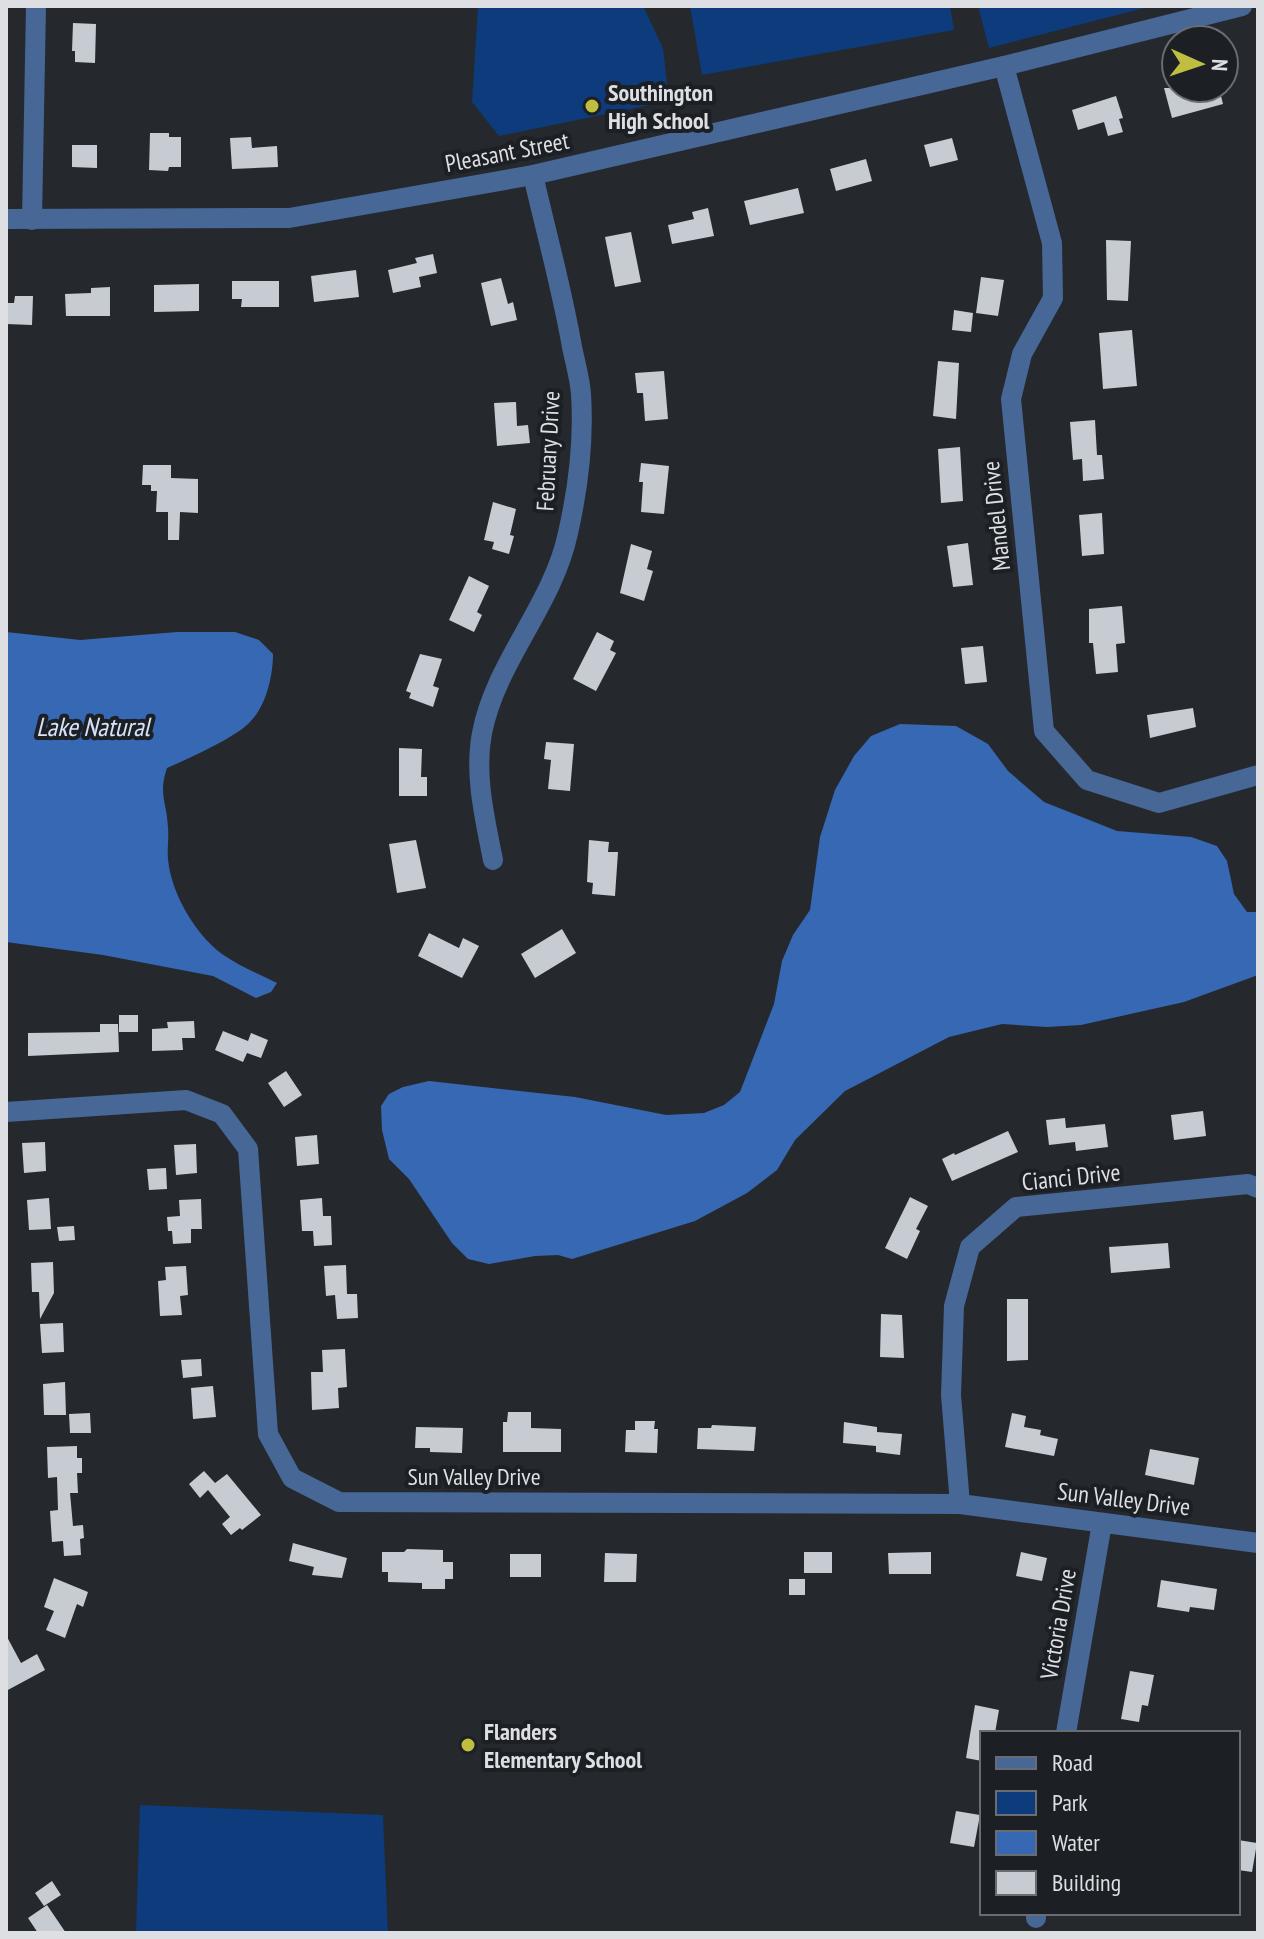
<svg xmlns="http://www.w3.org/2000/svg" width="1264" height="1939" font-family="'PT Sans Narrow',sans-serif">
	<rect width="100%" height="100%" fill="#25292e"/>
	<path fill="#0d3b7b" d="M478,6H643L663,48L669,101L499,136L472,102Z
		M690,6H950L954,30L702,75Z
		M978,6H1152L989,48Z
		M140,1805L383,1815L388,1933H136Z"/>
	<path fill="#3768b3" d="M6,632L80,640L177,632H235L259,640L273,654C273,676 266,707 249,723C236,737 186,760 167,768C158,795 167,802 168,828C169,839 167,849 168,859C171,893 195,934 222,954C239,966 259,974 277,983L271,992L256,998L213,976L103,955L6,942Z
		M900,724L956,726L988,744L1008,771L1044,802L1117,831L1191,837L1217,846L1227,861L1234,894L1247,912H1258V975L1184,1002L1081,1025L1047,1027L1002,1024L949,1037L845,1091L795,1140L777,1170L747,1193L695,1221L572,1259L558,1255L535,1256L489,1264L468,1259L452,1243L409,1179L389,1159L382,1130L381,1106L389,1094L403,1087L429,1081L575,1097L666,1115L704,1113L724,1105L740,1092L774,1004L782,961L793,935L810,910L820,837L835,790L854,756L871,736Z"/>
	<path fill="#c7cbd2" d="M73,23L96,24L95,63L75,62V51H72Z
		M1164,88H1219L1223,104L1172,118Z
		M1116,96L1123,118L1119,119L1123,132L1108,136L1104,122L1078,130L1072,110Z
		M150,133H169V137H181V167H169L168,171L149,170Z
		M251,137L252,148L277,146L278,167L232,169L230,138Z
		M952,138L958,160L930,167L924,145Z
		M72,145H97V168L72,167Z
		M866,159L872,181L836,191L830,169Z
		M798,188L804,213L750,225L744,201Z
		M708,208L714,236L672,244L668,225L694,219L692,212Z
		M631,232L641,282L615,287L605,237Z
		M1106,240L1131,241L1128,301L1107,300Z
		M433,254L437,273L419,277L421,287L393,293L388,270L417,263L415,258Z
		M356,270L359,297L314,302L311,276Z
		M981,277L1004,280L998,316L976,313Z
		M501,278L508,304L513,302L517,320L491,326L481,283Z
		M232,281H279V307H241L242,299H232Z
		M199,284V311L154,312V285Z
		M110,287V316H66L65,294L91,293V288Z
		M15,296H33L32,325L6,324V303H14Z
		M954,310L973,313L971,332L952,330Z
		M1132,330L1137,386L1103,389L1099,333Z
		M938,361L959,363L956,419L933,416Z
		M664,371L668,419L645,421L643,393H637L635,373Z
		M516,402L517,426L528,425L530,443L497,446L494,403Z
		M1095,420L1097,455H1102L1104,479L1083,481L1082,459L1073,460L1070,422Z
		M960,447L963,501L941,503L938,449Z
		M641,463L669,466L664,514L641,512L643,482H639Z
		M143,465H171V478L198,479V513L180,512L179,540H168V512H156L157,491H151V485H142Z
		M493,502L516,509L510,535L514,536L509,554L492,549L494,542L484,540Z
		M1102,513L1104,554L1082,556L1079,515Z
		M968,543L973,585L953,587L947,546Z
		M631,544L652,551L647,569L653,571L644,601L620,593Z
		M469,576L489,586L477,612L482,615L474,632L449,620Z
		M1122,606L1125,643L1116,644L1118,672L1096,674L1093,643H1089V609Z
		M597,632L614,641L610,650L616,653L596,691L573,679Z
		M983,646L987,682L965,684L961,648Z
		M420,654L442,659L433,686L439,688L433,707L409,698L411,693L406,691Z
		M1193,708L1196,727L1150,738L1147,715Z
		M546,742L574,744L570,791L548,789L551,760L544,759Z
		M399,748L422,749L421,777H427V796H399Z
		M416,840L426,888L397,893L389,844Z
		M589,840L609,842L608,852H618L615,896L592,894L593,883L587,882Z
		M562,929L576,953L535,978L521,954Z
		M429,933L459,948L463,938L479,946L462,978L418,956Z
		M119,1015H138V1032H119Z
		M194,1021L195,1038H182L183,1050L152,1051V1029L168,1028L167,1022Z
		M100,1024H118L119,1052L28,1056V1033L100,1032Z
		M223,1031L248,1041L251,1033L268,1040L261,1058L247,1053L243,1062L215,1050Z
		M286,1071L302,1095L284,1107L268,1083Z
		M1203,1111L1206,1136L1174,1140L1171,1115Z
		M1065,1118L1066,1128L1105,1124L1108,1147L1076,1151L1075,1142L1049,1145L1046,1120Z
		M1008,1131L1018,1152L952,1181L942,1159L954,1153L955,1155Z
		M317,1135L319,1164L297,1166L295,1137Z
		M45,1142L46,1171L24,1173L22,1143Z
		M196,1144L197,1173L176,1175L174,1145Z
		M166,1168L167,1189L149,1190L147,1169Z
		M910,1197L928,1206L916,1229L920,1231L907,1259L885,1248Z
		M49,1198L51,1229L29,1230L27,1200Z
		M322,1198L323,1216H331L332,1245L314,1246L313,1231H302L300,1200Z
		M201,1199L202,1229H191V1243L173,1244L172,1231H168L167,1217L180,1216L179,1200Z
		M74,1226L75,1240L59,1241L57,1227Z
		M1168,1243L1170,1268L1111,1273L1109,1247Z
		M53,1262L54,1293L40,1319L39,1292H32L31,1263Z
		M346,1265L347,1294H357L358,1318L337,1319L335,1295L326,1296L324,1266Z
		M186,1266L188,1295L180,1296L182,1315L160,1316L158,1281L166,1280L165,1267Z
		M1007,1299H1028V1360L1007,1361Z
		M881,1314L902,1315L904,1358L880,1357Z
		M63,1323L64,1352L42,1353L40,1324Z
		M345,1349L347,1387L338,1388L339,1408L312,1410L311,1372H323L322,1350Z
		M201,1359L202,1376L183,1378L181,1360Z
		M65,1382L66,1415H44L43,1384Z
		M213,1386L216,1417L193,1419L191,1388Z
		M508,1412H531V1428L561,1429V1452H503V1422H507Z
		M90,1413L91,1433H70L69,1414Z
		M1012,1413L1026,1416L1024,1427L1041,1430L1040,1435L1058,1439L1054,1456L1005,1447Z
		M635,1421H655L654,1429H658L657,1453L625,1452L626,1430H635Z
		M844,1422L877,1427V1432L902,1434L900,1455L876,1452V1446L843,1443Z
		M712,1425L756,1427L754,1451L697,1449L698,1428H711Z
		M416,1427L463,1428L462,1453L430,1452V1448H415Z
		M77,1446V1458H82V1473H77L78,1493H70L73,1526L83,1525L84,1538L80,1539L81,1555L64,1556L63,1541L52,1542L50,1511L58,1510L57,1477L48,1478L47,1447Z
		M1150,1449L1199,1458L1194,1485L1145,1475Z
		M204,1471L215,1483L227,1474L261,1515L242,1530L240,1528L231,1535L222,1524L230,1517L208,1490L200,1498L189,1484Z
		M293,1543L347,1558L342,1578L312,1575L314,1567L289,1561Z
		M407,1549L443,1550V1562H453V1579H445V1589H422V1583L388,1582V1572H382V1552H404Z
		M804,1552H832V1573H804Z
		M931,1552V1574H889L888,1553Z
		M1021,1552L1047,1558L1042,1581L1016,1576Z
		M605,1553L637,1554L636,1582H604Z
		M510,1554H541V1577H510Z
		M54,1578L88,1592L83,1607L77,1604L65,1638L46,1630L54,1611L44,1607Z
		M789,1579H805V1595H789Z
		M1161,1580L1217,1589L1214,1610L1190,1607L1189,1612L1157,1607Z
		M6,1635L21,1663L37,1654L45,1670L6,1691Z
		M1130,1671L1154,1675L1148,1706L1142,1705L1139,1722L1121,1719Z
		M975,1705L999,1710L995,1733H982V1761L966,1758Z
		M956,1811L980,1815L974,1847L950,1843Z
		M1238,1840L1257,1843L1252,1872L1238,1870Z
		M52,1881L61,1895L44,1906L35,1893Z
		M47,1905L66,1933H38L28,1918Z"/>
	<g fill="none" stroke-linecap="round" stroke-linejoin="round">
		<path stroke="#476797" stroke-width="20" d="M1004,66L1052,243L1053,298L1022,354L1011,399L1044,731L1087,780L1159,803L1258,775
			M32,220L36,6
			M493,860C485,819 474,775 482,733C496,661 553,605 568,533C578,489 584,440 581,394C580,379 575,362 572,347C562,289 546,232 533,175
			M6,1112L186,1100L222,1114L248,1149L268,1434L292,1478L339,1502L960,1504L1258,1543
			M960,1504L951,1395L954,1306L970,1247L1016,1207L1248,1184L1258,1188
			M1066,1733L1102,1523
			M1036,1918V1913"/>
		<path stroke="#476797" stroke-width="20" d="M6,219L289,218L533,175L1004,66L1242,6"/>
	</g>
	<g fill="#c0be41" stroke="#1c1f24" stroke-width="3">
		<circle cx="592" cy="106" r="8"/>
		<circle cx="468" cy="1745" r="8"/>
	</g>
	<g text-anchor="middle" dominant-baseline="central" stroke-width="8" stroke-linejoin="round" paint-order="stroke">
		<g font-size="24" font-weight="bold" fill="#dddfe3" stroke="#1c1f24" text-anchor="start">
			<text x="608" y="92">Southington<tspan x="608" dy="28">High School</tspan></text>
			<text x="484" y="1731">Flanders<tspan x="484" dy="28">Elementary School</tspan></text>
		</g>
		<g font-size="24" fill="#dddfe3" stroke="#1c1f24">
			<text transform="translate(507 152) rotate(-11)">Pleasant Street</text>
			<text transform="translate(548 451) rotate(-87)">February Drive</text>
			<text transform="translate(996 516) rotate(-96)">Mandel Drive</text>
			<text transform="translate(1071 1177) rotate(-6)">Cianci Drive</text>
			<text x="474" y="1476">Sun Valley Drive</text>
			<text transform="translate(1124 1499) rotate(7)">Sun Valley Drive</text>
			<text transform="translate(1058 1624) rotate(-80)">Victoria Drive</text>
		</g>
		<g font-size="26" font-style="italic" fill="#d6e4f9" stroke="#1c1f24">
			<text x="93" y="726">Lake Natural</text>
		</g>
	</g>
	<rect width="1264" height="1939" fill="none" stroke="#dddfe3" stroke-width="16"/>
	<rect x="980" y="1731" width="260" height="184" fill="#1c1f24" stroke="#696c70" stroke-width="2"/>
	<rect x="996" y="1757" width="40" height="12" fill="#476797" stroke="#696c70" stroke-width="2"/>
	<text x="1052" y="1771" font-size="24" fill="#dddfe3">Road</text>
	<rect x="996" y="1791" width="40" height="24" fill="#0d3b7b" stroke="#696c70" stroke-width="2"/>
	<text x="1052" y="1811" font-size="24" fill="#dddfe3">Park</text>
	<rect x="996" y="1831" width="40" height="24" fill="#3768b3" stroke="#696c70" stroke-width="2"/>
	<text x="1052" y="1851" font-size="24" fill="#dddfe3">Water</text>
	<rect x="996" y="1871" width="40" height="24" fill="#c7cbd2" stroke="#696c70" stroke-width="2"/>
	<text x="1052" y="1891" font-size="24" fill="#dddfe3">Building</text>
	<g transform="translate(1200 64) rotate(93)"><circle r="38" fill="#1c1f24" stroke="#696c70" stroke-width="2"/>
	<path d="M0-6L14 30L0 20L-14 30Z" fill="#c0be41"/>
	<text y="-12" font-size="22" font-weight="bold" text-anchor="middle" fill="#dddfe3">N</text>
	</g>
</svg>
